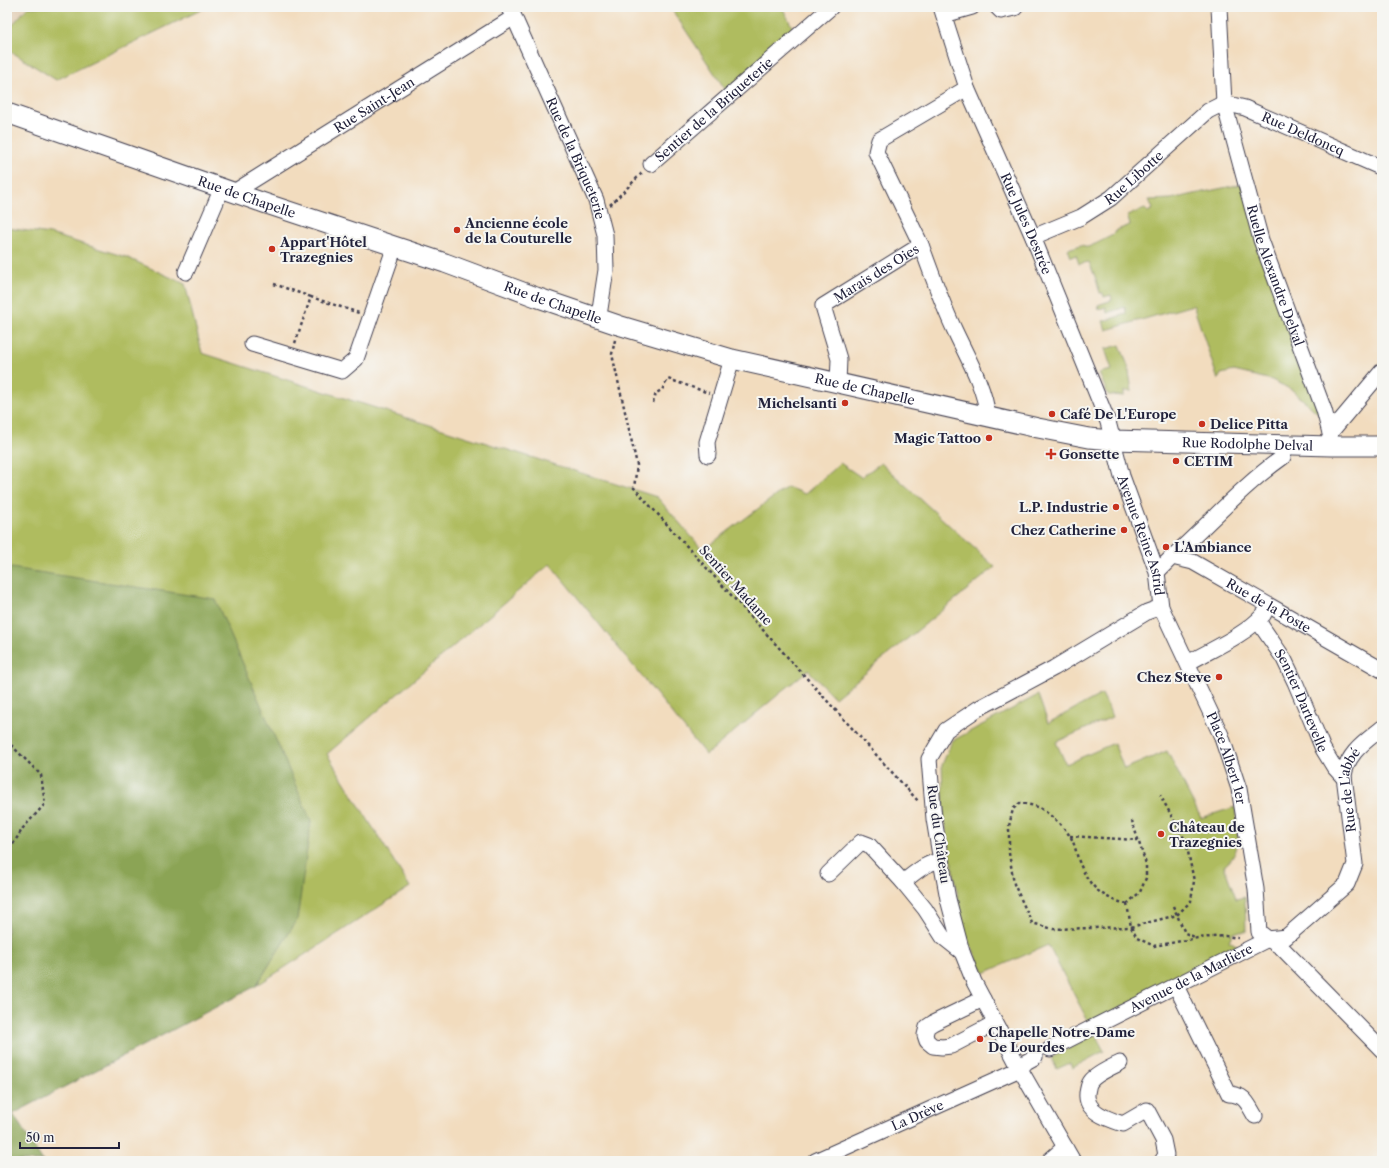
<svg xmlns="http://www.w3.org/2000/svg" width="1389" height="1168" font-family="'Libre Caslon Text',serif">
	<rect width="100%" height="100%" fill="#f6f6f2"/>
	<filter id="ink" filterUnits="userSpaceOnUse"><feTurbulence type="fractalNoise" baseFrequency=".025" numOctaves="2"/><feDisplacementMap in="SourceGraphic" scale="8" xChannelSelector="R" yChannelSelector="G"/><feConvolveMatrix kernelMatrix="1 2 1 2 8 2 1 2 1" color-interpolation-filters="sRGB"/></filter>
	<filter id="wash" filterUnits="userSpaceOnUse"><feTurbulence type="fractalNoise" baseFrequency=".012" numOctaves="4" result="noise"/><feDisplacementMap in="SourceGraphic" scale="16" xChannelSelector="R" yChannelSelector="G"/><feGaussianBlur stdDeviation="0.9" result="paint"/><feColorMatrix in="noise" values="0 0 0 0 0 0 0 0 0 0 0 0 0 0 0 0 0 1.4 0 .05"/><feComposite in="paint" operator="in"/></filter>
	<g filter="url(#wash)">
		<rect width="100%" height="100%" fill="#f2dcbe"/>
		<path fill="#e1ccb3" d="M7,7H28L7,31Z"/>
		<path fill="#afbc5e" stroke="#686f4c" d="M28,7H207L56,80L7,49V31Z
			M670,7H782L797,36L729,95Z
			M1242,184L1320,415L1292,390L1272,380L1234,371L1221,374L1218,380L1193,305L1106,330L1103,321L1126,314L1125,307L1107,313L1106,307L1099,309L1098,305L1112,300L1111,295L1104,297L1103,293H1100L1096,279L1089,262L1079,264L1076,255L1071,257L1068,249L1081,245L1089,247L1113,235L1117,230L1130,225L1127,215L1145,209L1148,212L1153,209L1149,200L1171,199Z
			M7,228L50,234L126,257L185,284L202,353L657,497L703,550L787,487L805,494L840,463L861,477L881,463L995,567L835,698L808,670L706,755L550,564L327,754L410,887L256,986L297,920L11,568L7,566Z
			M1120,345L1128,366L1132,391H1124V396L1108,395L1099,373L1112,370L1105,349Z
			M1102,694L1108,706L1112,717L1056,742L1066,764L1114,743L1124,769L1167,751L1201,818L1235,807C1237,828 1244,852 1224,866L1236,899L1245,897L1246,932H1233L1229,941L1242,948L1089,1023L1048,945L984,973L964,931L944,818L942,765L952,741L1038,695L1048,723Z
			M1095,1034L1104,1051L1072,1068L1070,1063L1057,1069L1051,1058Z"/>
		<path fill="#8ba455" stroke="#566348" d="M7,566L11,568L215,599L311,821L297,920L256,986L13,1114L43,1161H7Z"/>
	</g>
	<g filter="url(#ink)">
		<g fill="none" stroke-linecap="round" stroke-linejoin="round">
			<defs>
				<g id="minor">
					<path id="s1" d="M508,7L514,17L596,200L605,235L606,270L600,309L596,318"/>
					<path id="s2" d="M941,7L967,88L1033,237L1108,422L1122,476L1157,572L1161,607L1221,735L1239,789L1256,889L1259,932L1268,939L1281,947L1382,1050"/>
					<path d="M997,7L1001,11L1015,8"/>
					<path id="s3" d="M1219,7L1224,103L1261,240L1324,410L1330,433L1331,446"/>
					<path d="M944,15L972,7"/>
					<path id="s4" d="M1224,103L1245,108L1382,168"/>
					<path id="s5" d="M651,164L831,7"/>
					<path id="s6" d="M234,192L514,17"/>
					<path id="s7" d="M1033,237L1081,217L1111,198L1208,111L1224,103"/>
					<path d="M921,245L876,152L879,140L967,88"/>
					<path d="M186,272L222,188"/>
					<path d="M252,344L342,371L356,359L395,246"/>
					<path id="s8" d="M838,383L839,359L823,306L921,245C932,274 942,304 955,331C968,359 984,385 988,417"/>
					<path d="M1330,433L1382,371"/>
					<path d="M708,455L707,442L732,359"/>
					<path d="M1172,557C1209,524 1242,486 1283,457L1285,445"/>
					<path id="s9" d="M1157,572L1172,557L1193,562L1382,670"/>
					<path id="s10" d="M1258,621L1284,659L1295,682L1314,727L1323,749L1334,767L1344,778"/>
					<path d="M1188,663C1212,649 1246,635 1264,614"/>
					<path d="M828,874L861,842L869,845L903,882L925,909L943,937L962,952"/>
					<path d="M903,882C915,873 926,862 941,861"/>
					<path d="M1176,986L1229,1094C1246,1095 1247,1103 1255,1116"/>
					<path d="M983,999L933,1023L927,1027L925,1035L927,1041L933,1046L942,1047L951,1046L995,1023"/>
					<path id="s11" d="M1050,1049L1268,939L1286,937L1347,884L1355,864L1344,776C1347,753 1365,742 1382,728"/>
					<path d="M1120,1063C1112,1067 1096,1074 1091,1081C1088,1084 1088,1089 1087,1093C1085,1112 1108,1119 1123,1124L1147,1110L1163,1140L1166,1155L1162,1161"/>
					<path id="s12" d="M815,1161L1020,1069L1026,1062L1035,1057"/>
					<path d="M1049,1161L1065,1147"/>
					<path d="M1073,1161L1020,1069L974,982L962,952L948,899L941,861L934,819L929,759L946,730L979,708L1054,668L1147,612L1161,607"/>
				</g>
				<g id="major">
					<path id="s13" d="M7,113L264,203L445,263L536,297L618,325L732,359L1038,428L1089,438L1113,440L1331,446H1382"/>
				</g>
			</defs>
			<use href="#minor" stroke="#413e4f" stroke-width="17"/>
			<use href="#major" stroke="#413e4f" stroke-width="21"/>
			<path stroke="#413e4f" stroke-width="2.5" stroke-dasharray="3 3" stroke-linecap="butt" d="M610,205L642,173
				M274,284L311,297
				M615,340L612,354L637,465L634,488L919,802
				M295,343L311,297L359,313
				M653,403L656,393L662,390L668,379L709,393
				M7,741L41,775L45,804L23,828L7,854
				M1070,836L1137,840
				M1127,904C1099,897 1088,885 1078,859C1076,851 1074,842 1070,836C1063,826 1048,812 1038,807C1032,805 1025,804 1020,803L1013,809L1009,826V853L1014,884L1032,923L1053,929L1131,927L1177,915L1191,901L1194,881L1186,842L1160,795
				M1127,904L1131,927L1137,938L1154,946L1198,938L1225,936L1238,938
				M1127,904L1140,892L1146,878V864L1132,821
				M1173,906L1185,933L1197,938"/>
			<use href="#minor" stroke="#fff" stroke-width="15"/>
			<use href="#major" stroke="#fff" stroke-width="19"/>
		</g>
	</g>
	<g fill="#c8321e" stroke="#f6f6f2" stroke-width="1.5">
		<circle cx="457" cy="230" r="4"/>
		<circle cx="272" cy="249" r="4"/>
		<circle cx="845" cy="403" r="4"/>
		<circle cx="1052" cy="414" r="4"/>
		<circle cx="1202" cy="424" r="4"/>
		<circle cx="989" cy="438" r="4"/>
		<path d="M1049 448h4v4h4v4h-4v4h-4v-4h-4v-4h4z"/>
		<circle cx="1176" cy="461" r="4"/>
		<circle cx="1116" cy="507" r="4"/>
		<circle cx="1124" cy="530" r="4"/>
		<circle cx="1166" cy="547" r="4"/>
		<circle cx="1219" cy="677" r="4"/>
		<circle cx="1161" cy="834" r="4"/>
		<circle cx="980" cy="1039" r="4"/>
	</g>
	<g text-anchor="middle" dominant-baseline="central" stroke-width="4" stroke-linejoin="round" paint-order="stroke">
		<g font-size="13" fill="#22223b" stroke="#f6f6f2">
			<text stroke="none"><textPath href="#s6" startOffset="165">Rue Saint-Jean</textPath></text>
			<text stroke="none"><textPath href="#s5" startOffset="83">Sentier de la Briqueterie</textPath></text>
			<text stroke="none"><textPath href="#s4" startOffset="85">Rue Deldoncq</textPath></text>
			<text stroke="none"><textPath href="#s1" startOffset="166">Rue de la Briqueterie</textPath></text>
			<text stroke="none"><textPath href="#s7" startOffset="118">Rue Libotte</textPath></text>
			<text stroke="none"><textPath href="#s13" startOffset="254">Rue de Chapelle</textPath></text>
			<text stroke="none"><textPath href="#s2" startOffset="233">Rue Jules Destrée</textPath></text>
			<text stroke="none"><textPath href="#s8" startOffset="142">Marais des Oies</textPath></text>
			<text stroke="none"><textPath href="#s3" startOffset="276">Ruelle Alexandre Delval</textPath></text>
			<text stroke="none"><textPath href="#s13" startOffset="578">Rue de Chapelle</textPath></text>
			<text stroke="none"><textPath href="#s13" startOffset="902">Rue de Chapelle</textPath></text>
			<text stroke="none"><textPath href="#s13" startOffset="1290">Rue Rodolphe Delval</textPath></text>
			<text stroke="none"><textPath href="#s2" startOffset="566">Avenue Reine Astrid</textPath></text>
			<text transform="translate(736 585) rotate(48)">Sentier Madame</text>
			<text stroke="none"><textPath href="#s9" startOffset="130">Rue de la Poste</textPath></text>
			<text stroke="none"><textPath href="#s10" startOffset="91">Sentier Dartevelle</textPath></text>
			<text stroke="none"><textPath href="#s2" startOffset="806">Place Albert 1er</textPath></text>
			<text stroke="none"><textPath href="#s11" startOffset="440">Rue de L'abbé</textPath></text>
			<text transform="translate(939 834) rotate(82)">Rue du Château</text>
			<text stroke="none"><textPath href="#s11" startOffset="158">Avenue de la Marlière</textPath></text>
			<text stroke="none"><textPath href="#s12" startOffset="112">La Drève</textPath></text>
		</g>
		<g font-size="13" font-weight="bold" fill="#22223b" stroke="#f6f6f2" text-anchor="start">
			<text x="465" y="223">Ancienne école<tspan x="465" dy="15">de la Couturelle</tspan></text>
			<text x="280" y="242">Appart'Hôtel<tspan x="280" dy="15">Trazegnies</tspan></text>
			<text x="837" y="403" text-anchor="end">Michelsanti</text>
			<text x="1060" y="414">Café De L'Europe</text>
			<text x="1210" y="424">Delice Pitta</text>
			<text x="981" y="438" text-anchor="end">Magic Tattoo</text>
			<text x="1059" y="454">Gonsette</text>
			<text x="1184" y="461">CETIM</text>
			<text x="1108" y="507" text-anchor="end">L.P. Industrie</text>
			<text x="1116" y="530" text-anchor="end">Chez Catherine</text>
			<text x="1174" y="547">L'Ambiance</text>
			<text x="1211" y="677" text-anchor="end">Chez Steve</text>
			<text x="1169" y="827">Château de<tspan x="1169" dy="15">Trazegnies</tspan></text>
			<text x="988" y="1032">Chapelle Notre-Dame<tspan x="988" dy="15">De Lourdes</tspan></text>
		</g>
	</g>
	<rect width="1389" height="1168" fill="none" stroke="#f6f6f2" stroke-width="24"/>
	<path d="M20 1142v6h99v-6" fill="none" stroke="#22223b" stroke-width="2"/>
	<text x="26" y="1142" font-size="12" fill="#22223b" stroke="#f6f6f2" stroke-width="3" paint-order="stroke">50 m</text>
</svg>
